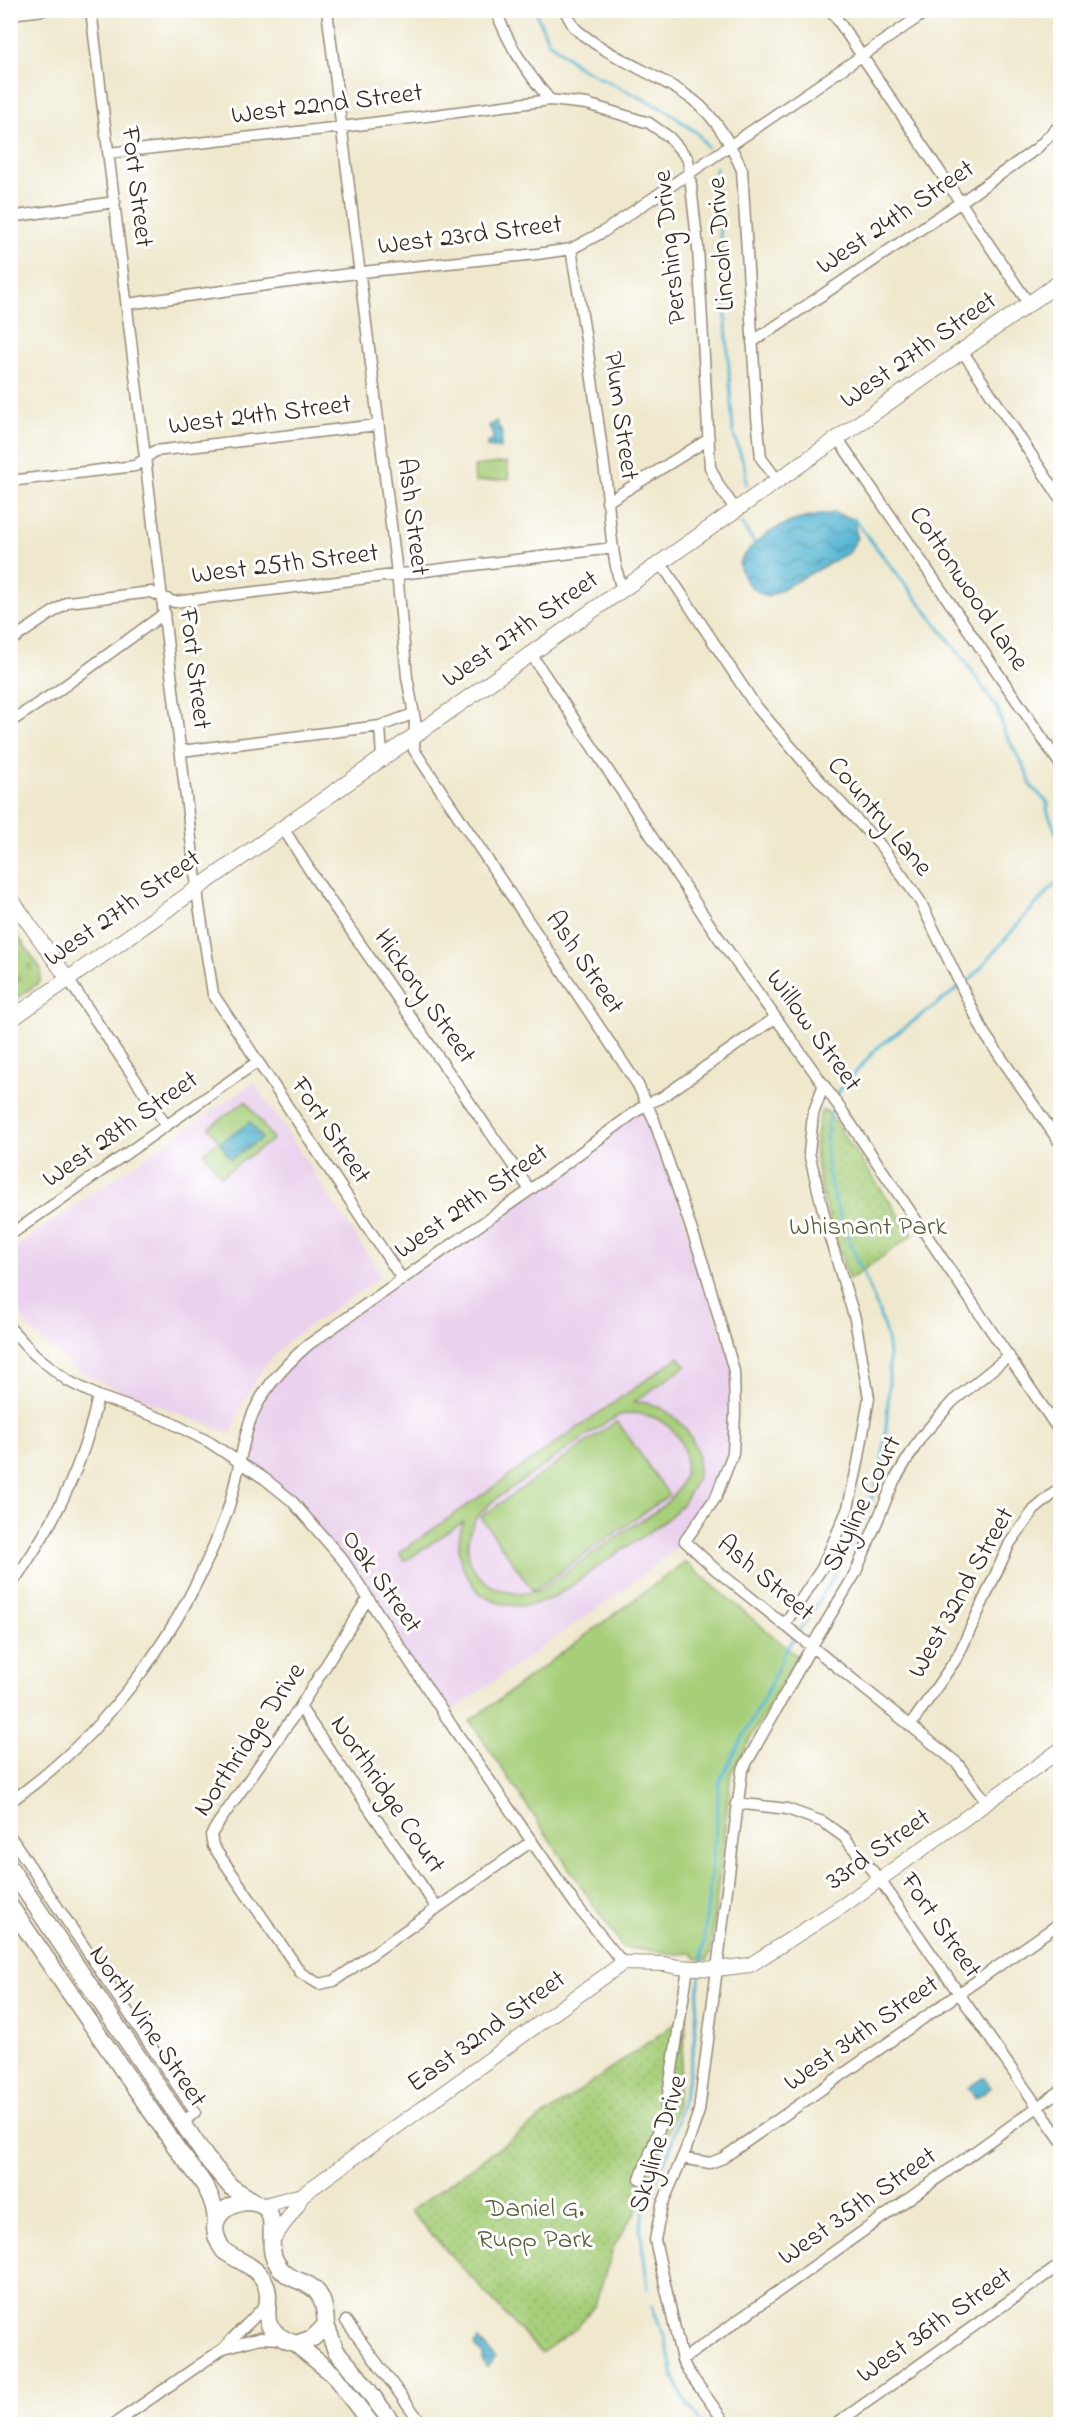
<svg xmlns="http://www.w3.org/2000/svg" width="1071" height="2435" font-family="'Indie Flower',sans-serif">
	<defs>
		<pattern id="cemetery-stones" width="16" height="16" patternUnits="userSpaceOnUse" patternTransform="scale(1.5)"><rect width="16" height="16" fill="#a7cf7a"/><path d="M2 7V4a2 2 0 0 1 4 0v3zM10 15v-3a2 2 0 0 1 4 0v3z" fill="#91b269"/></pattern>
		<pattern id="park-dots" width="8" height="8" patternUnits="userSpaceOnUse" patternTransform="scale(1.5)"><rect width="8" height="8" fill="#a7cf7a"/><path d="M2 2h.1M6 6h.1" fill="none" stroke="#91b269" stroke-width="1.8" stroke-linecap="round"/></pattern>
		<pattern id="water-waves" width="16" height="10" patternUnits="userSpaceOnUse" patternTransform="scale(1.5)"><rect width="16" height="10" fill="#53b5d2"/><path d="M0 5q4-4 8 0t8 0" fill="none" stroke="#4693aa"/></pattern>
	</defs>
	<rect width="100%" height="100%" fill="#fff"/>
	<filter id="ink" filterUnits="userSpaceOnUse"><feTurbulence type="fractalNoise" baseFrequency=".0167" numOctaves="2"/><feDisplacementMap in="SourceGraphic" scale="12" xChannelSelector="R" yChannelSelector="G"/><feConvolveMatrix kernelMatrix="1 2 1 2 8 2 1 2 1" color-interpolation-filters="sRGB"/></filter>
	<filter id="wash" filterUnits="userSpaceOnUse"><feTurbulence type="fractalNoise" baseFrequency=".008" numOctaves="4" result="noise"/><feDisplacementMap in="SourceGraphic" scale="24" xChannelSelector="R" yChannelSelector="G"/><feGaussianBlur stdDeviation="1.35" result="paint"/><feColorMatrix in="noise" values="0 0 0 0 0 0 0 0 0 0 0 0 0 0 0 0 0 1.4 0 .05"/><feComposite in="paint" operator="in"/></filter>
	<g filter="url(#wash)">
		<rect width="100%" height="100%" fill="#efe8cd"/>
		<path fill="#ead1ed" d="M254,1082L382,1276L289,1340L264,1367L244,1401L231,1434L109,1386L72,1367L30,1330L11,1297L10,1251Z
			M646,1104L734,1371L735,1413L725,1475L685,1541L622,1591L445,1716L342,1560L306,1519L240,1462L250,1421L284,1366Z"/>
		<path fill="#a7cf7a" stroke="#717c4c" stroke-width="1.5" fill-rule="evenodd" d="M507,462L509,479L475,482L474,466Z
			M246,1101L273,1139L221,1176L204,1152L219,1141L209,1127Z
			M679,1357L686,1366L634,1402C639,1403 646,1402 651,1404C685,1415 712,1456 691,1490C687,1496 683,1504 678,1509C657,1530 628,1545 604,1562C584,1576 562,1596 539,1603C517,1609 487,1605 473,1585C457,1562 456,1547 463,1522L405,1561L399,1553ZM635,1413C655,1415 670,1423 680,1441C688,1457 687,1474 678,1489C667,1507 645,1518 628,1529C599,1550 569,1570 540,1590C496,1604 451,1569 474,1522C478,1514 486,1508 493,1501L607,1422L620,1415Z
			M617,1421L669,1495L533,1591L481,1517Z
			M685,1562L797,1656L731,1773L710,1954L707,1960L697,1959L692,1953L677,1954L622,1947L470,1721Z"/>
		<path fill="url(#cemetery-stones)" stroke="#717c4c" stroke-width="1.5" d="M10,925L41,969L40,982L11,1002Z"/>
		<path fill="url(#park-dots)" stroke="#717c4c" stroke-width="1.5" d="M822,1110L827,1111L913,1235L849,1280C834,1230 802,1160 822,1110Z
			M687,2015L676,2109L648,2192L614,2246L595,2305L577,2328L541,2353L410,2211Z"/>
		<path fill="url(#water-waves)" stroke="#477078" stroke-width="1.5" d="M496,421L502,433L501,449L487,447V441L492,442L493,434L489,426Z
			M834,513L854,519L857,537L850,552L768,597C750,589 743,582 739,563C761,528 795,517 834,513Z
			M250,1122L262,1138L231,1159L220,1143Z
			M984,2077L991,2088L975,2098L968,2088Z
			M479,2340L495,2358L487,2367L483,2363V2355L474,2346Z"/>
		<g fill="none" stroke-linecap="round" stroke-linejoin="round">
			<path stroke="#53b5d2" stroke-width="3" d="M535,10L548,41L579,67L669,112L698,134L707,147
				M716,167L733,432L745,468L746,485
				M854,519L963,658L997,708L1005,733L1025,769L1032,787L1048,803L1047,810L1060,842
				M741,523L755,544
				M836,1098L840,1090L877,1048L972,978L1025,916L1060,879
				M798,1632C829,1588 856,1543 874,1492C884,1464 886,1432 888,1403C889,1383 891,1358 887,1339C869,1263 804,1185 834,1104
				M701,1965L717,1820L719,1782L768,1690L786,1649L795,1637
				M648,2288L640,2228L644,2208L670,2149L688,2078L694,2042L700,1972
				M652,2306L665,2338L673,2375L685,2401L702,2424"/>
		</g>
	</g>
	<g filter="url(#ink)">
		<g fill="none" stroke-linecap="round" stroke-linejoin="round">
			<defs>
				<path id="minor" d="M91,10L199,905L213,994L402,1279
					M327,10L397,573L407,677L415,720L414,750L638,1085L654,1120L704,1266L734,1371L735,1413L733,1453L716,1497L685,1541L715,1569L957,1763L987,1803
					M496,10C507,43 528,74 550,100
					M565,10C568,17 572,25 577,30C611,59 656,73 692,99C716,117 730,143 742,170L757,417L761,458L778,481
					M831,10L1029,304
					M10,14L44,10
					M109,153L342,127L550,100L587,104L649,123L669,137L688,159L698,248L710,467L719,486L736,510
					M10,217L115,202
					M571,249C584,323 595,397 605,472C610,511 610,552 622,590
					M127,304L371,271L537,254L571,249L603,232L929,10
					M752,342L961,202L1036,149L1060,125
					M963,352L1060,498
					M838,439L1060,764
					M10,481L135,466L155,451L377,425
					M607,502L709,439
					M659,565L667,572L755,705L821,782L881,846L920,901L984,1033L1060,1143
					M10,641L68,602L151,592L174,602L613,548
					M531,654L716,934L840,1108L1060,1432
					M10,722L59,690L165,613
					M380,726L382,758
					M181,751L380,726L413,714
					M283,828L314,877L530,1190
					M68,979L166,1125
					M10,1235L257,1062
					M10,1328L34,1354L68,1381L98,1396L168,1421L209,1442L265,1479L291,1500L343,1560L454,1729L575,1904L623,1963
					M10,1586C52,1529 84,1465 98,1396
					M368,1598L300,1707L217,1825L211,1835L213,1846L301,1973L319,1984L334,1981L532,1841
					M784,1625L822,1568L848,1508L858,1463L869,1398L855,1319L829,1235L809,1153L813,1114L824,1084
					M300,1707L437,1908
					M910,1726L958,1656L1010,1543L1034,1510L1060,1488
					M10,1802C111,1730 185,1628 227,1512C237,1483 240,1453 249,1424C259,1392 284,1366 308,1345L530,1190L646,1104L661,1098L775,1018
					M736,1803L787,1809L823,1822L844,1837L880,1880L1060,2139
					M10,1836L195,2112L181,2124
					M682,2158L710,2163L723,2158L1060,1923
					M640,2179L665,2114L688,1968
					M346,2321L422,2424
					M224,2348L260,2338L282,2339
					M682,2360L1060,2091
					M114,2424L224,2348C237,2332 254,2320 266,2303
					M726,2424L687,2370L682,2360L655,2240L662,2205L686,2149L699,2111L742,1771L806,1656L855,1574L894,1481L921,1437L953,1401L1009,1356
					M836,2424L1060,2265
					M1058,2424L1060,2422"/>
				<path id="tertiary" d="M10,897L68,979
					M261,2206L302,2195L623,1963L664,1964L678,1967L716,1969L750,1965L844,1905L1060,1750
					M273,2239L297,2206L302,2195"/>
				<path id="secondary" d="M10,1020L1060,282"/>
				<path id="primary" d="M10,1868L207,2159L231,2187L255,2202
					M10,1906L180,2153C198,2176 216,2194 216,2224
					M245,2202C287,2203 264,2240 275,2260C292,2294 324,2268 326,2325L313,2338L296,2344C247,2327 279,2304 263,2279C254,2265 236,2260 224,2251C206,2226 217,2207 245,2202Z
					M326,2325L336,2351L356,2374L393,2424
					M296,2344L333,2374L371,2424"/>
			</defs>
			<use href="#minor" stroke="#958976" stroke-width="13"/>
			<use href="#tertiary" stroke="#958976" stroke-width="16"/>
			<use href="#secondary" stroke="#958976" stroke-width="17"/>
			<use href="#primary" stroke="#958976" stroke-width="19"/>
			<use href="#minor" stroke="#fff" stroke-width="10"/>
			<use href="#tertiary" stroke="#fff" stroke-width="14"/>
			<use href="#secondary" stroke="#fff" stroke-width="15"/>
			<use href="#primary" stroke="#fff" stroke-width="16"/>
		</g>
	</g>
	<g text-anchor="middle" dominant-baseline="central" stroke-width="6" stroke-linejoin="round" paint-order="stroke">
		<g font-size="27" fill="#3b2a1e" stroke="#fff">
			<text transform="translate(327 105) rotate(-7)">West 22nd Street</text>
			<text transform="translate(136 187) rotate(83)">Fort Street</text>
			<text transform="translate(896 218) rotate(-34)">West 24th Street</text>
			<text transform="translate(470 236) rotate(-7)">West 23rd Street</text>
			<text transform="translate(722 244) rotate(-94)">Lincoln Drive</text>
			<text transform="translate(671 247) rotate(-96)">Pershing Drive</text>
			<text transform="translate(919 351) rotate(-35)">West 27th Street</text>
			<text transform="translate(260 416) rotate(-7)">West 24th Street</text>
			<text transform="translate(620 416) rotate(82)">Plum Street</text>
			<text transform="translate(412 517) rotate(83)">Ash Street</text>
			<text transform="translate(285 565) rotate(-7)">West 25th Street</text>
			<text transform="translate(968 589) rotate(56)">Cottonwood Lane</text>
			<text transform="translate(521 630) rotate(-35)">West 27th Street</text>
			<text transform="translate(194 669) rotate(83)">Fort Street</text>
			<text transform="translate(879 817) rotate(50)">Country Lane</text>
			<text transform="translate(123 909) rotate(-35)">West 27th Street</text>
			<text transform="translate(584 963) rotate(56)">Ash Street</text>
			<text transform="translate(424 997) rotate(55)">Hickory Street</text>
			<text transform="translate(813 1031) rotate(54)">Willow Street</text>
			<text transform="translate(121 1130) rotate(-35)">West 28th Street</text>
			<text transform="translate(330 1131) rotate(56)">Fort Street</text>
			<text transform="translate(472 1202) rotate(-35)">West 29th Street</text>
			<text transform="translate(863 1504) rotate(-64)">Skyline Court</text>
			<text transform="translate(765 1579) rotate(40)">Ash Street</text>
			<text transform="translate(381 1582) rotate(55)">Oak Street</text>
			<text transform="translate(962 1593) rotate(-61)">West 32nd Street</text>
			<text transform="translate(250 1740) rotate(-56)">Northridge Drive</text>
			<text transform="translate(387 1795) rotate(56)">Northridge Court</text>
			<text transform="translate(879 1850) rotate(-35)">33rd Street</text>
			<text transform="translate(940 1926) rotate(55)">Fort Street</text>
			<text transform="translate(147 2027) rotate(56)">North Vine Street</text>
			<text transform="translate(487 2032) rotate(-36)">East 32nd Street</text>
			<text transform="translate(862 2034) rotate(-35)">West 34th Street</text>
			<text transform="translate(659 2144) rotate(-73)">Skyline Drive</text>
			<text transform="translate(858 2207) rotate(-35)">West 35th Street</text>
			<text transform="translate(935 2326) rotate(-35)">West 36th Street</text>
		</g>
		<g font-size="27" fill="#5b5c3a" stroke="#fff">
			<text x="868" y="1227">Whisnant Park</text>
			<text x="535" y="2209">Daniel G.<tspan x="535" dy="31">Rupp Park</tspan></text>
		</g>
	</g>
	<rect width="1071" height="2435" fill="none" stroke="#fff" stroke-width="36"/>
</svg>
